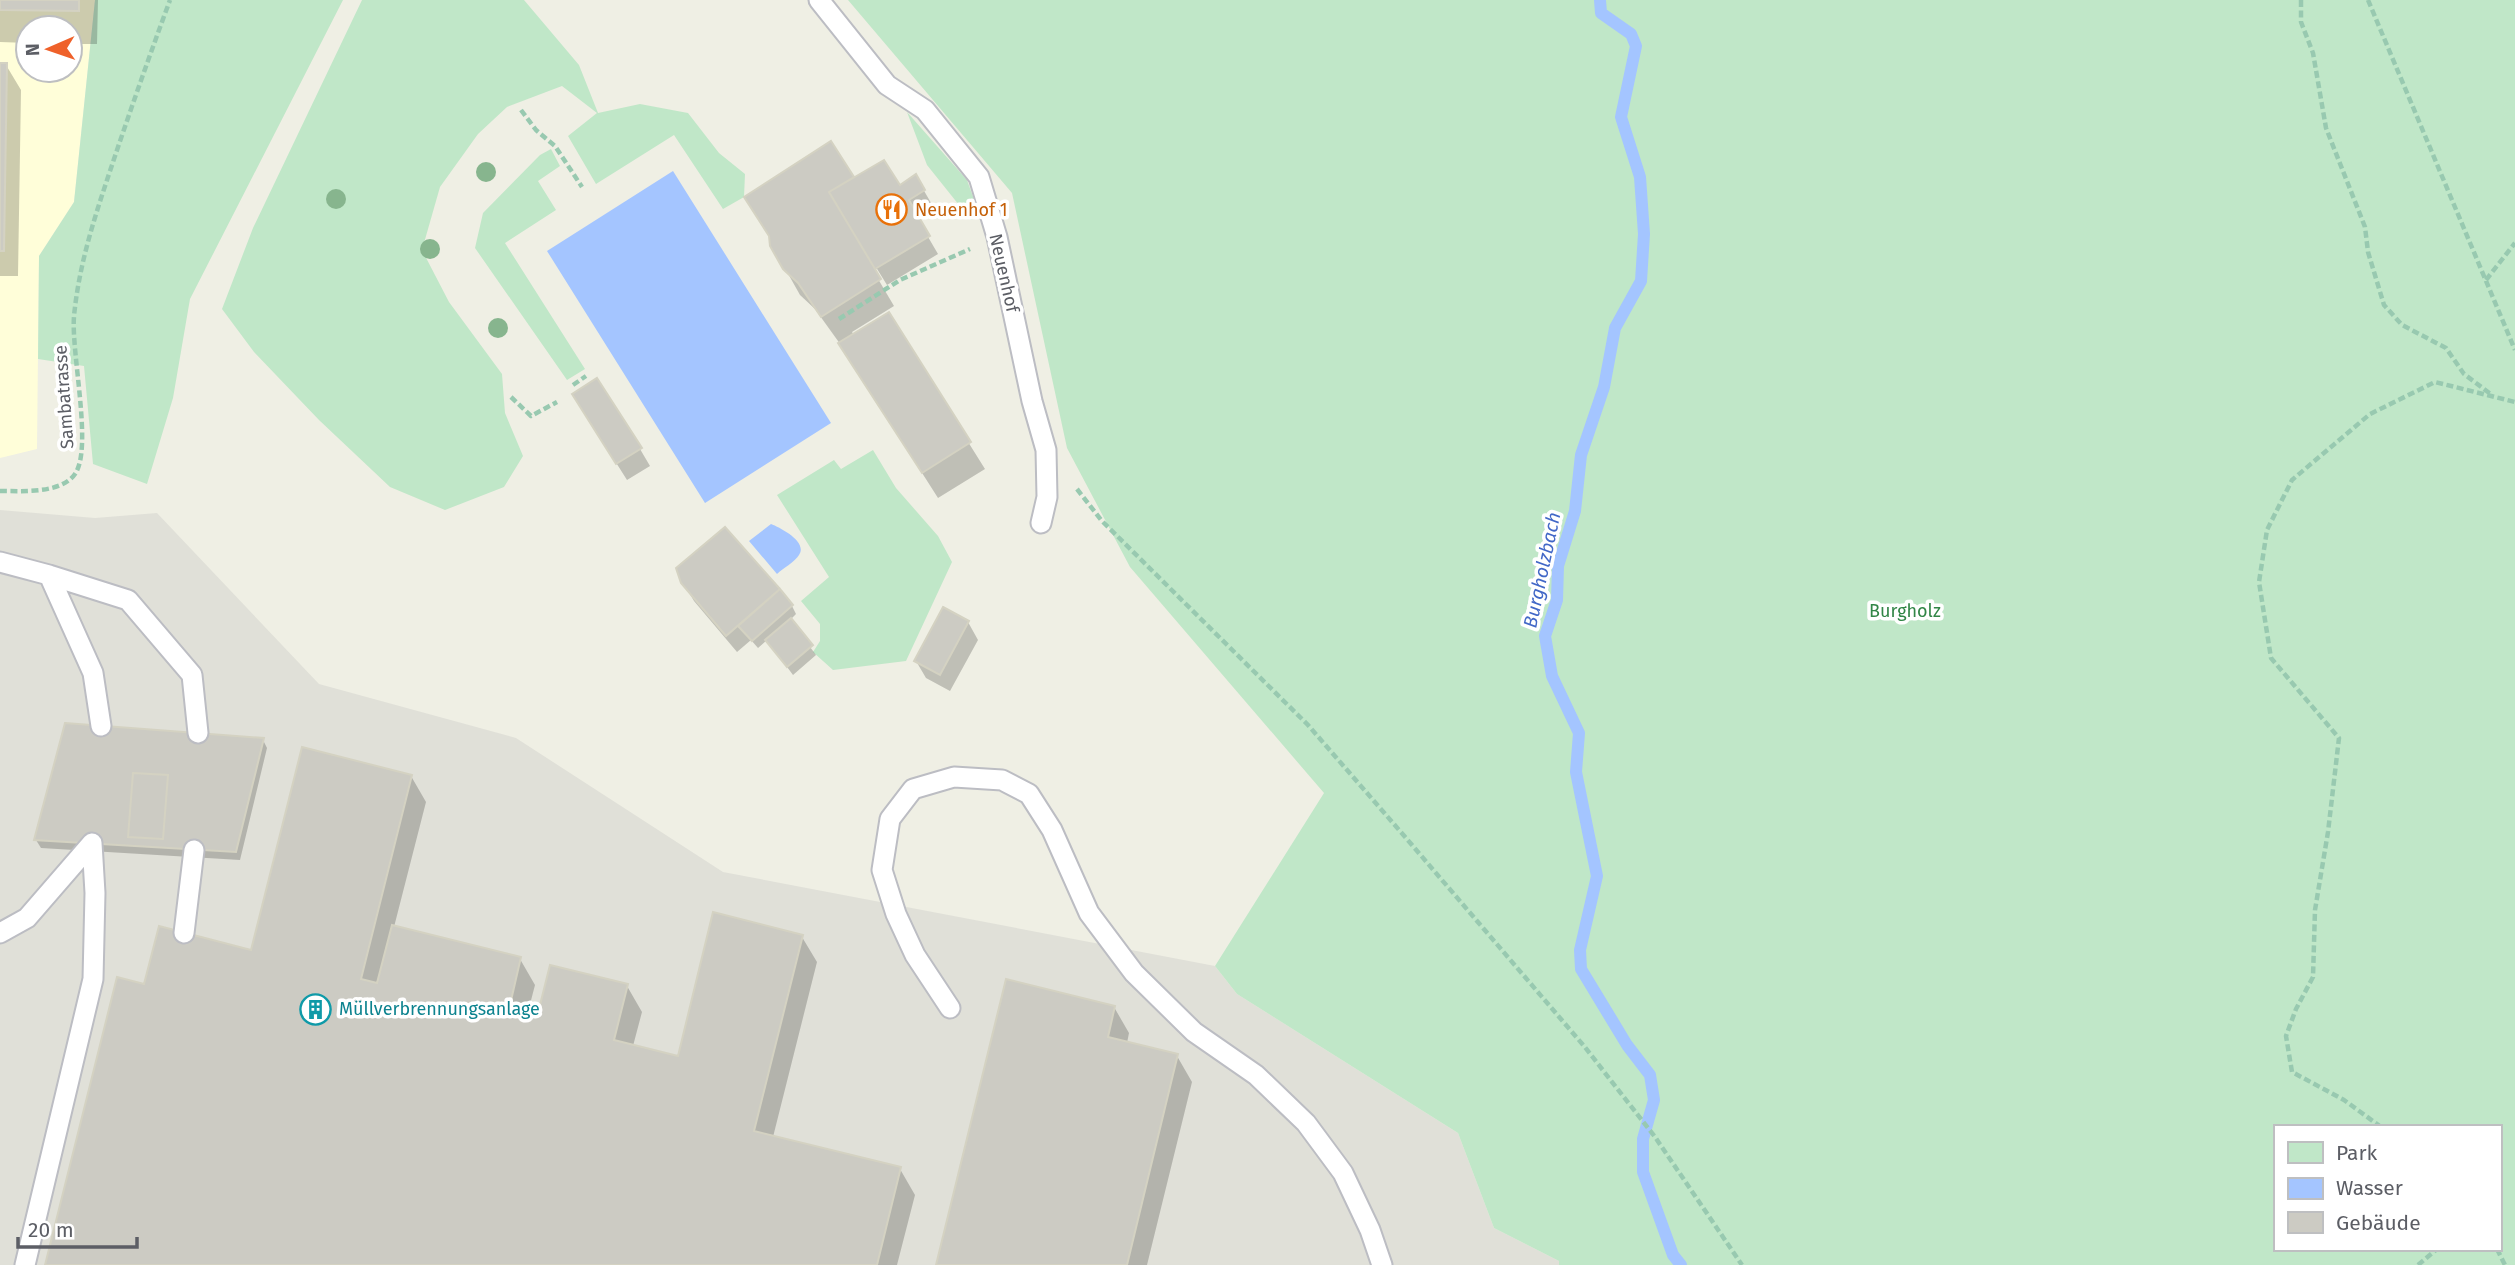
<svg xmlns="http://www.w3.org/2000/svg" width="2515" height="1265" font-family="'Fira Sans',sans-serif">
	<rect width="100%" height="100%" fill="#efefe4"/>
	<path fill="#fffed9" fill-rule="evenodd" d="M0,0H95L74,202L39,256L37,449L0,458ZM28,28H70V70H28Z"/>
	<path fill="#e0e0d8" d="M0,510L95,518L157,513L319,684L516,738L723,872L1215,966L1237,994L1458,1133L1494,1228L1559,1261V1265H0Z"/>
	<path fill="#c0e7c8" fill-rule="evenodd" d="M95,0H343L190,299L173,398L147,484L93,464L84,366L38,359L39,256L74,202Z
		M362,0H524L579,65L598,113L640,104L688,113L719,153L745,174L744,197L723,209L674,135L596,184L568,136L597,113L562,86L507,107L478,134L440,187L422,250L449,302L502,374L505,413L523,456L504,487L445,510L390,487L319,420L254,352L222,309L253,228Z
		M848,0H2515V1265H1559V1261L1494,1228L1458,1133L1237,994L1215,966L1324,793L1130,567L1067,448L1012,193ZM2275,1127H2499V1249H2275Z
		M907,112L967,180L980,216L971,220L927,165Z
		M551,149L560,166L538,181L556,210L505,243L585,369L567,380L475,248L483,213L540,155Z
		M873,450L896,488L938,536L952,562L906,661L833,670L813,652L820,641V624L801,601L829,577L777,495L834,460L841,469Z"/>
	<path fill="#a4c5ff" d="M673,171L831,423L705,503L547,251Z
		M771,524C781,528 808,542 799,555C795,562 783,568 777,574L749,541Z"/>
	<path fill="#0003" d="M0,0H98L97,44H70V28H28V43L0,42Z
		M0,65H6L21,90L18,276H0Z
		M831,143L854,180L899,187L916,177L934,208L917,218L938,254L887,285L861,243L858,245L894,306L852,332L854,335L888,314L985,469L938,498L838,341L815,309L800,295L772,245Z
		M584,412L640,449L650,466L627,480Z
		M725,530L792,606L796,614L790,620L816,655L793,675L767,640L758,648L751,640L737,652L694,601L683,582Z
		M968,622L978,640L950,691L926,678L916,661Z
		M263,740L267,748L240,860L41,848L36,840Z
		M411,776L426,802L394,927L520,959L535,985L528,1012L539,1015L627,986L642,1012L633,1046L679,1058L802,937L817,962L773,1137L900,1169L915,1195L897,1265H46L145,986L253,952Z
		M1114,1007L1129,1033L1127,1043L1177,1056L1192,1082L1147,1265H938Z"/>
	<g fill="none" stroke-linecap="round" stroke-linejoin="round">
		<path stroke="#a4c5ff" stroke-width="12" d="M1600,0L1601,13L1631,34L1636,46L1621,117L1640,177L1644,234L1641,281L1615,328L1604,387L1581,455L1575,511L1558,566L1557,600L1545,636L1552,676L1579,733L1576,772L1597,876L1580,950L1581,969L1627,1045L1650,1075L1654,1100L1643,1139V1172L1673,1255L1681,1265"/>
	</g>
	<path fill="#cccbc3" stroke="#d4d2c2" stroke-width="2" d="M0,0H79V11L0,10Z
		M0,63H7L4,251H0Z
		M831,141L854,177L829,192L881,279L821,317L798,283L783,269L770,246L769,236L744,197Z
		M884,160L900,185L916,174L925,190L909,200L930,236L875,269L829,192Z
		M889,312L971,442L922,473L838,343Z
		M597,378L642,448L616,464L572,394Z
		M725,527L780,589L726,636L681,583L676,568Z
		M780,589L793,605L752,641L738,626Z
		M943,607L969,621L940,675L914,661Z
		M791,618L813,645L787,667L765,640Z
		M65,723L264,738L236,852L34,840Z
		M302,747L412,775L361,979L377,983L392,925L521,957L510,1005L538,1013L550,965L628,984L614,1040L678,1056L713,912L803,935L754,1131L901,1167L877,1265H45L117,977L144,984L159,926L251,950Z
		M133,773L168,775L163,839L128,837Z
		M1006,979L1115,1006L1108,1037L1178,1054L1127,1265H936Z"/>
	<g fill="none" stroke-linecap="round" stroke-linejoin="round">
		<defs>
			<path id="service" d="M819,0L887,85L925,110L979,177L997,237L1032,401L1046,450L1047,497L1041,523
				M0,562L49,575L93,673L101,726
				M49,575L128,600L192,675L198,733
				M0,933L27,918L92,843
				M184,933L194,850
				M950,1008L915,955L896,914L882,870L890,819L913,789L954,777L1002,780L1029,794L1052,830L1089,913L1134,973L1194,1032L1256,1075L1306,1123L1343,1173L1370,1230L1382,1265
				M25,1265L93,979L95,893L92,843"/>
		</defs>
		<use href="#service" stroke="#bcbdc3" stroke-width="23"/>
		<path stroke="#98c9b0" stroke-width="4.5" stroke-dasharray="7 3.5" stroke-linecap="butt" d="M2301,0V22L2313,53L2326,128L2365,227L2368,252L2384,305L2402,325L2446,348L2464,374L2492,395
			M2368,0L2515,350
			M521,110L536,130L555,146L582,187
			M2486,280L2515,243
			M839,319L900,280L970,249
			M573,385L586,376
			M511,397L531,416L557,402
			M1077,489L1102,521L1308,725L1406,838L1584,1046L1655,1137L1742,1265
			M0,491C22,491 61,494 75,474C93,448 71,354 74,316C79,265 94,219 110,171C129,114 149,57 170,0
			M2381,1127L2344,1100L2292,1072L2286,1036L2296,1009L2313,977L2315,910L2328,832L2339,738L2271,658L2259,582L2267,530L2292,480L2370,414L2435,382L2515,402
			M2497,1249L2505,1265
			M2418,1265L2437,1249"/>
		<use href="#service" stroke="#fff" stroke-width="19"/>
	</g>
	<g fill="#87b58e">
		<circle cx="486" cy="172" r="10"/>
		<circle cx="336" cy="199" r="10"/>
		<circle cx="430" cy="249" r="10"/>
		<circle cx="498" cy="328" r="10"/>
	</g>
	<defs>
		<symbol id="restaurant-ring" viewBox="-11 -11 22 22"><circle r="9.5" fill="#fff" stroke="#e8710a" stroke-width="1.5"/><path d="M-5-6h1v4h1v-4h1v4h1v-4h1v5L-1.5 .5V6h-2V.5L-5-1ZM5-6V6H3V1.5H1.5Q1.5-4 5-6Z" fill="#e8710a"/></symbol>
		<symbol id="building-ring" viewBox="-11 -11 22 22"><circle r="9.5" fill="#fff" stroke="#0f9aa8" stroke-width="1.5"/><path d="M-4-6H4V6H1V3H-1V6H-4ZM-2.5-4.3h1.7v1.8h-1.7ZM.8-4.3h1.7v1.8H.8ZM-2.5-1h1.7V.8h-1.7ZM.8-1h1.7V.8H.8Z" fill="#0f9aa8"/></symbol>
	</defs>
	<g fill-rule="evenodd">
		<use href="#restaurant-ring" x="874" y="192" width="35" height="35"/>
		<use href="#building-ring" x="298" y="992" width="35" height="35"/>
	</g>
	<g text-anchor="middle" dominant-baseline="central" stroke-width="7" stroke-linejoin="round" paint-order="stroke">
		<g font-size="18" fill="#c56008" stroke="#fff" text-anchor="start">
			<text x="915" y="210">Neuenhof 1</text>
		</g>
		<g font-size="18" fill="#5c5e65" stroke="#fff">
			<text transform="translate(1004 273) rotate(77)">Neuenhof</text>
			<text transform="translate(64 397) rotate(-94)">Sambatrasse</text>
		</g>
		<g font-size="18" fill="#328647" stroke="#fff">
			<text x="1905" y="611">Burgholz</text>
		</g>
		<g font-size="18" fill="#0d838f" stroke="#fff" text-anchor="start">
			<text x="339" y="1009">Müllverbrennungsanlage</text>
		</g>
		<g font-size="19" font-style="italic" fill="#4268c7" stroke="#fff">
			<text transform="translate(1542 570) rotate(-78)">Burgholzbach</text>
		</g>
	</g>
	<rect x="2274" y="1125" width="228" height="126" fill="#ffffff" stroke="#bebfc1" stroke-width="2"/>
	<rect x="2288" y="1142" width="35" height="21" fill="#c0e7c8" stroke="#bebfc1" stroke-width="2"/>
	<text x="2336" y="1160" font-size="21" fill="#5c5e65">Park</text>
	<rect x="2288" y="1178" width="35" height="21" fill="#a4c5ff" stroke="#bebfc1" stroke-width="2"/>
	<text x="2336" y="1195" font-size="21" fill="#5c5e65">Wasser</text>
	<rect x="2288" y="1212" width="35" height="21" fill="#cccbc3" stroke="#bebfc1" stroke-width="2"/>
	<text x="2336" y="1230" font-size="21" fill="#5c5e65">Gebäude</text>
	<g transform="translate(49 49) rotate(268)"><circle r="33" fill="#ffffff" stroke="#bebfc1" stroke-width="2"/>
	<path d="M0-5L12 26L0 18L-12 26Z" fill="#ef612a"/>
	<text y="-10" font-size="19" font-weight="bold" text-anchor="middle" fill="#5c5e65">N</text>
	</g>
	<path d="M18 1237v10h119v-10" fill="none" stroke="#5c5e65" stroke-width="3.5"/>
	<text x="28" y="1237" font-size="21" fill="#5c5e65" stroke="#ffffff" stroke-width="5" paint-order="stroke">20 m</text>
</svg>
